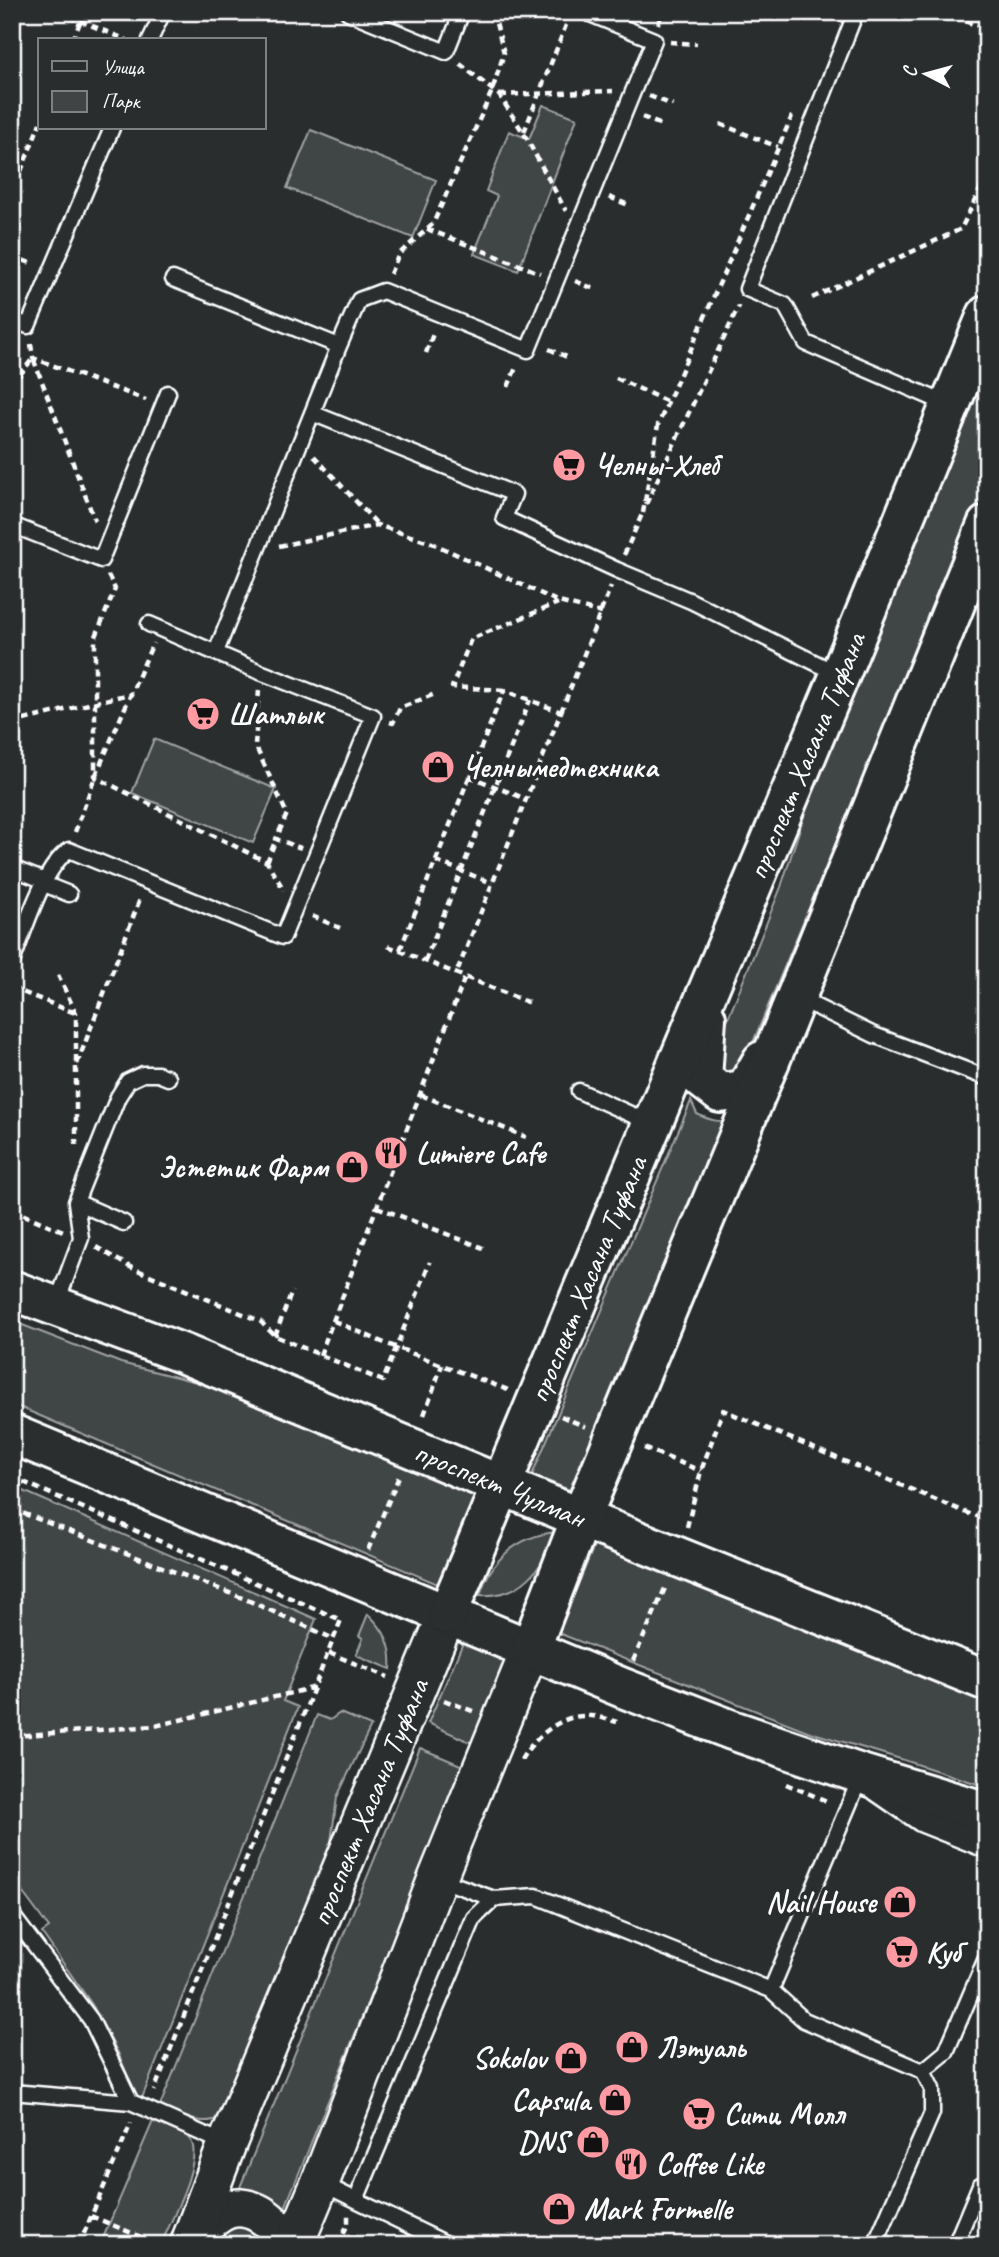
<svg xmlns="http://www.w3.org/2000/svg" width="999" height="2257" font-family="Caveat,sans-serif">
	<rect width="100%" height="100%" fill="#2a2d2e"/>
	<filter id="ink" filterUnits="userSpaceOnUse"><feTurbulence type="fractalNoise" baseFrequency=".0143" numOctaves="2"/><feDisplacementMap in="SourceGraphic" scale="14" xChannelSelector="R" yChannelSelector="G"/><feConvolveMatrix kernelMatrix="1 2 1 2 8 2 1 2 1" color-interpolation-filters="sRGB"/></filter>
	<g filter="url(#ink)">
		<path fill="#414445" stroke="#a0a2a2" stroke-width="2" d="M543,105L577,118L518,271L474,254L497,196L486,191L509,131L529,139Z
			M311,130L436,180L413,238L287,188Z
			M987,367V481L741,1071L731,1076L717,1069L715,1051L781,887L811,794Z
			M154,739L276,789L253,843L132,793Z
			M691,1101L697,1114C711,1121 720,1123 736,1119L572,1491L532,1475Z
			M12,1321L121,1363L208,1385L476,1496L440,1585L12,1404Z
			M12,1486L316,1619L283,1701L298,1707L142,2098L136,2096L119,2055L93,2006L42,1933L49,1928L12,1878Z
			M556,1532C543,1568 522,1598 480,1595C491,1559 518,1536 556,1532Z
			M594,1546L987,1701V1787L904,1760L810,1732L558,1633Z
			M368,1614C385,1630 393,1646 391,1669L356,1655L363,1638L359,1636Z
			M466,1636L508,1652L472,1743L428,1723Z
			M340,1713L371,1726L337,1797L328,1864L221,2117C201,2128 179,2114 160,2106L317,1715L330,1720Z
			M420,1748L463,1766L282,2215L236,2197Z
			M153,2121C164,2126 184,2130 191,2141C203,2161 169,2224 161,2245H100Z
			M241,2222L263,2232L265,2245H221L229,2225Z"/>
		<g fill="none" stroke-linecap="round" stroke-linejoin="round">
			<defs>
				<path id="service" d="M348,12L446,52L462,12
					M856,12L747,289L785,305L806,343L949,405
					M150,40L163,12
					M173,279L339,346L359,300L383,291L528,350L654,40L585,12
					M12,319L28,326L112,128
					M312,413L514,494L504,518L617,570L691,601L838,674
					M12,525L101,560L168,393
					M216,652L339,346
					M12,868L45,881
					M44,884L69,894
					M12,962C24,932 43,867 69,850L283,937L373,716L260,672L149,624
					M798,998L874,1035L987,1078
					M579,1091L650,1123
					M76,1202L124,1223
					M56,1305L81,1238L76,1202L118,1097L128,1081L143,1074H158L168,1078
					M439,1879L494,1899L536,1896L771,1990L861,1776
					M12,1915L91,2020L131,2102
					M771,1990L804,2020L923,2071L932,2089V2113L877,2240L872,2245
					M923,2071L946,2052L987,1956
					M12,2092L131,2102L226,2144
					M321,2183L449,2245
					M356,2200L474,1918L494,1899
					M955,2245L980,2185L987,2187"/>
				<path id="minor" d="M879,1786L924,1817L987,1842"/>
				<g id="tertiary">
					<path d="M192,2237C201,2228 211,2218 222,2212C245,2199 280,2219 282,2245"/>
					<path id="s1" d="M189,2245L227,2144L447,1615"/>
					<path d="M294,2245L320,2183L437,1879L530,1650"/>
				</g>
				<g id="secondary">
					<path d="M706,1018L702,1079L720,1093L745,1090L762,1061"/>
					<path id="s2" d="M12,1290L184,1354L581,1518L987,1681"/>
					<path d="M12,1434L623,1688L732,1730L861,1774L987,1812"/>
					<path id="s3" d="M447,1615L840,675L987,315"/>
					<path d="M530,1650L581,1518L786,1022L987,525"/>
				</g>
			</defs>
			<use href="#service" stroke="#fff" stroke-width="19"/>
			<use href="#minor" stroke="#fff" stroke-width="35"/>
			<use href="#tertiary" stroke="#fff" stroke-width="42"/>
			<use href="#secondary" stroke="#fff" stroke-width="44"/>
			<path stroke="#fff" stroke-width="4.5" stroke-dasharray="7 5" stroke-linecap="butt" d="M58,12L127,40
				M943,12L987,30
				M658,24L663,12
				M73,40L84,12
				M670,42L697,44
				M460,64L499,95L523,132L566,211
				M500,95L613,91
				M649,96L673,105
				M642,117L664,126
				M720,124L778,147
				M524,132L568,20
				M12,194L40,123
				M609,197L631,206
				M427,229L540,273
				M12,256L33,264
				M390,274L399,254L433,224L492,91L504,53L493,12
				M575,281L597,290
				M812,298L961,229L987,175
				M31,344L33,358L146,400
				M549,349L569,358
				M426,353L434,331
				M616,378L668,402
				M12,385L33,358L95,521
				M508,387L517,365
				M314,456L377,524
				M646,504L739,306
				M643,513L658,425L792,116
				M279,546L377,525L432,543L559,602L602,613
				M624,555L643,512
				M108,575L115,589L95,639V777L267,862L284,890
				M259,690L255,745L287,814L276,839L301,848
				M504,690L452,687L471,639L558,603
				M561,712L611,586
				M390,722L393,723L400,708L435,694
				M12,723L133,693
				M469,776L526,799
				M75,832L95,777L153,643
				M436,861L492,883
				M267,862L276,839
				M312,916L340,928
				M388,946L532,1004
				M400,950L504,690L561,712L456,974
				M425,961L530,700
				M58,975L76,1013V1145
				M12,988L75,1013
				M77,1064L140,899
				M421,1095L526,1137
				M377,1207L483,1248
				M12,1210L63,1231
				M96,1247L130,1267L260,1321L275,1336L383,1381L430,1262
				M334,1321L382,1342L508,1390
				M275,1336L292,1291
				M320,1355L465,977
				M424,1415L442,1365
				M561,1416L586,1427
				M644,1448L701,1471
				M12,1477L341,1620L154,2091
				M12,1509L245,1599L334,1639
				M687,1527L701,1471L723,1410L972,1515L987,1518
				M368,1550L400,1474
				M329,1653L388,1677
				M633,1661L666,1586
				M444,1700L475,1712
				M12,1736L155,1726L316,1687
				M521,1760C532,1740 559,1716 583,1716C594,1715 606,1719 617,1722
				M786,1784L829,1802
				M91,2216L160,2245
				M79,2245L131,2123
				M339,2245L348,2223V2215"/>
			<use href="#service" stroke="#2a2d2e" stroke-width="14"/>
			<use href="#minor" stroke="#2a2d2e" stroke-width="30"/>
			<use href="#tertiary" stroke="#2a2d2e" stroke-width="37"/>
			<use href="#secondary" stroke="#2a2d2e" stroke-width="38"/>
		</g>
	</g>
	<defs>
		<symbol id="supermarket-disc" viewBox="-11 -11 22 22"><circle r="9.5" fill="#ff9aa2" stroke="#2a2d2e"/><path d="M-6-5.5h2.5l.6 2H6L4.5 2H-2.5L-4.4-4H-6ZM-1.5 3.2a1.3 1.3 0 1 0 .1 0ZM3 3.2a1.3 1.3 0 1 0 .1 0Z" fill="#111"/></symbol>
		<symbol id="shop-disc" viewBox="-11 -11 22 22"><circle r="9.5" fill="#ff9aa2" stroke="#2a2d2e"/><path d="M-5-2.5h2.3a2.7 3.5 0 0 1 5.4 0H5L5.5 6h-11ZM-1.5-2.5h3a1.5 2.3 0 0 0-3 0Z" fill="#111"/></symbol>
		<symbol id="restaurant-disc" viewBox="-11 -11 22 22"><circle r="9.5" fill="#ff9aa2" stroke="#2a2d2e"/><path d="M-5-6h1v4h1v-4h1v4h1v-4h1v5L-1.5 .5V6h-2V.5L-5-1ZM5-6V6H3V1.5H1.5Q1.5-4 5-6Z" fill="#111"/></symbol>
	</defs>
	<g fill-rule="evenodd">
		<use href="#supermarket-disc" x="550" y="446" width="38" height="38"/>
		<use href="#supermarket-disc" x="184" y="695" width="38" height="38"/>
		<use href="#shop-disc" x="419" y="748" width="38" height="38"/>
		<use href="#restaurant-disc" x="372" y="1134" width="38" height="38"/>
		<use href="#shop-disc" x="333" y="1148" width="38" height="38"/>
		<use href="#shop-disc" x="881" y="1883" width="38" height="38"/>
		<use href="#supermarket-disc" x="883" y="1933" width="38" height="38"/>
		<use href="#shop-disc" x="613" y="2028" width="38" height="38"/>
		<use href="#shop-disc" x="552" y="2039" width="38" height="38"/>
		<use href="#shop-disc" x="596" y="2081" width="38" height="38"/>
		<use href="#supermarket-disc" x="680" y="2095" width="38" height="38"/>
		<use href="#shop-disc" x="574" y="2123" width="38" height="38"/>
		<use href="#restaurant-disc" x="612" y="2145" width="38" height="38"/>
		<use href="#shop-disc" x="540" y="2190" width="38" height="38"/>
	</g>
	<g text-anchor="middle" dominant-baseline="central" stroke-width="7" stroke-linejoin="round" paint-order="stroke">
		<g font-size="30" font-weight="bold" fill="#fff" stroke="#2a2d2e" text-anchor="start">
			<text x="594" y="465">Челны-Хлеб</text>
			<text x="228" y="714">Шатлык</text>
			<text x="462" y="767">Челнымедтехника</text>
			<text x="416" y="1153">Lumiere Cafe</text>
			<text x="328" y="1167" text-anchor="end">Эстетик Фарм</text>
			<text x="876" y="1902" text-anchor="end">Nail House</text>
			<text x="926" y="1952">Куб</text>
			<text x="656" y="2047">Лэтуаль</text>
			<text x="546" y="2058" text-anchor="end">Sokolov</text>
			<text x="590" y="2100" text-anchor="end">Capsula</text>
			<text x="724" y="2114">Сити Молл</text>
			<text x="568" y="2142" text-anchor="end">DNS</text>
			<text x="656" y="2164">Coffee Like</text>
			<text x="584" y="2209">Mark Formelle</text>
		</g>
		<g font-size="30" fill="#fff" stroke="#2a2d2e">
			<text stroke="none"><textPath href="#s3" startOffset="931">проспект Хасана Туфана</textPath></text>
			<text stroke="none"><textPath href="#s3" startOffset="364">проспект Хасана Туфана</textPath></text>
			<text stroke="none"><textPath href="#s2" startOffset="525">проспект Чулман</textPath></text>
			<text stroke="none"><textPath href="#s1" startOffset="478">проспект Хасана Туфана</textPath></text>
		</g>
	</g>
	<rect width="999" height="2257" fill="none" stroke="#2a2d2e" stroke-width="42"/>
	<rect x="21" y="21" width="957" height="2215" fill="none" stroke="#fff" stroke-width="2.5" filter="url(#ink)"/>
	<rect x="38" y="38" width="228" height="91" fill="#2a2d2e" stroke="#7f8182" stroke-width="2"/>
	<rect x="52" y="61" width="35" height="10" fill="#2a2d2e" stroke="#7f8182" stroke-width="2"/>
	<text x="102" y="74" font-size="21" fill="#ffffff">Улица</text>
	<rect x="52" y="91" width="35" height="21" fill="#414445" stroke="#7f8182" stroke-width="2"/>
	<text x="102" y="108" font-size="21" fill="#ffffff">Парк</text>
	<g transform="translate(926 74) rotate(276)" stroke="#2a2d2e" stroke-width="5" paint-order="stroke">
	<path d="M0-5L12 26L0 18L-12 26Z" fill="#ffffff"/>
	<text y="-10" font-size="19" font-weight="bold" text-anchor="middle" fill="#ffffff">С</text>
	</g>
</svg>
